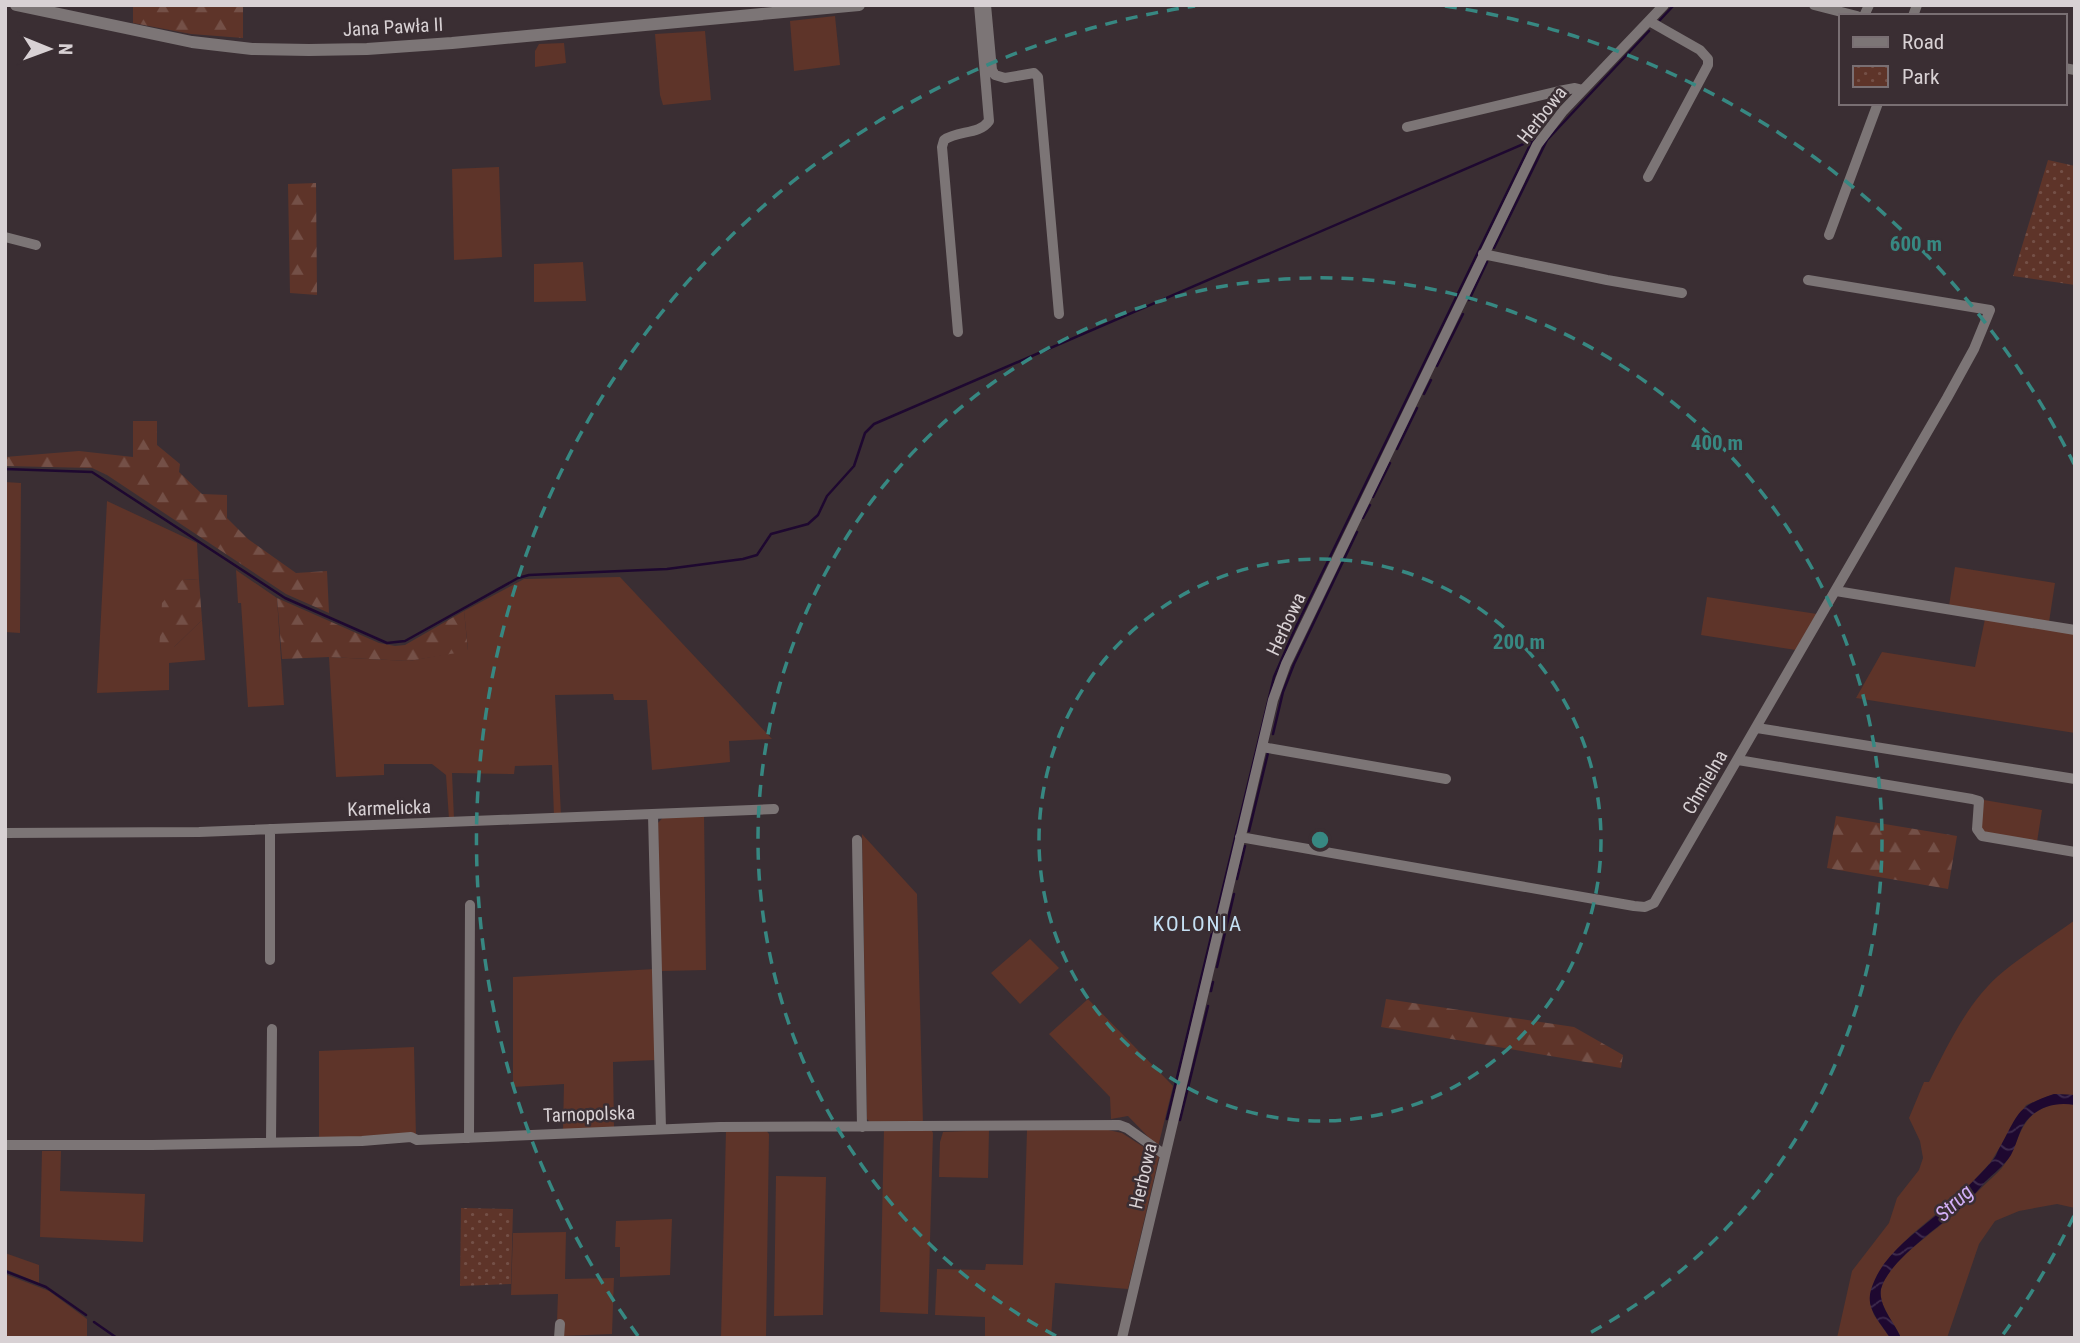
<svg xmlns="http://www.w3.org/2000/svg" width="2080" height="1343" font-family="'Roboto Condensed',sans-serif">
	<defs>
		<pattern id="forest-firs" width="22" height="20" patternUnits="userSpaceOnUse" patternTransform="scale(1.75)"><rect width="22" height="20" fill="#5e3429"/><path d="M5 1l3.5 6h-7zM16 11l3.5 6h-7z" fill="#745047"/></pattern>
		<pattern id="park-dots" width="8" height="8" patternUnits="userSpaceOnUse" patternTransform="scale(1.75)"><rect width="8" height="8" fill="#5e3429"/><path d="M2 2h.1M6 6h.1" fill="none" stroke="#745047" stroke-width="1.8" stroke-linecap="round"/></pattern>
		<pattern id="water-waves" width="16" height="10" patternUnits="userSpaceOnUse" patternTransform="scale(1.75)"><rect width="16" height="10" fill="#1e0830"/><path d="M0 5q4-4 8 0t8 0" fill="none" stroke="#3e2b4d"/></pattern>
	</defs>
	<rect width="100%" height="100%" fill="#3a2e33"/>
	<path fill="#5e3429" d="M835,16L840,65L794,71L790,21Z
		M705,31L711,100L663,105L660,95L655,34Z
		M564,43L566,63L535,67V51L539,44Z
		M499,167L502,257L454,260L452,169Z
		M583,262L586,301L534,302V264Z
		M5,482L21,483L20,633L5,632Z
		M107,501L197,543L199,580L183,579L174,647L202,620L205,660L169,663V690L97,693Z
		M1955,567L2055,583L2049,622L1949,606Z
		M236,570L277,598L284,705L248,707L241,603H238Z
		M620,577L772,739L729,741L730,762L652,770L647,700H614L613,694L555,695L561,815L554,816L552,765L515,766L514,774L452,773L454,819H449L446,775L432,764H384V775L336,777L329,657L409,661L468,650L464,611L524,579Z
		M1707,597L1817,614L1796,650L1701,635Z
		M1985,619L2075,634V733L1856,698L1882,652L1975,667Z
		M1984,800L2042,810L2037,842L1982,833L1979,830Z
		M704,814L706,970L661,971L658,823L665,815Z
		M862,834L917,894L923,1124H872L867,1119Z
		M2075,920V1095L2054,1094L2026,1105L1990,1163L1968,1187L1910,1236L1890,1258L1871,1289L1870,1303L1874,1315L1890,1338H1837L1852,1271L1889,1223L1897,1198L1919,1170L1923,1158L1920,1141L1909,1118L1924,1082H1929C1949,1043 1969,999 2004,971C2026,953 2052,937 2075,920Z
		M1030,939L1059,968L1020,1004L991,973Z
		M655,969L656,1060L613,1062L614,1127L563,1131L564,1084L513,1087V977Z
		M1088,999L1173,1086L1158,1147L1128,1116L1111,1119L1110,1097L1049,1034Z
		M414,1047L416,1137L319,1138V1051Z
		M2063,1103L2075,1105V1208L2057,1204L2019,1211L1995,1221L1979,1244L1947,1338H1901C1895,1323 1878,1306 1881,1289C1887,1264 1928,1236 1947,1220C1964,1207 1978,1190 1994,1176C2025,1150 2011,1109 2063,1103Z
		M765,1129L769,1134L766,1338H721L726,1130Z
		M884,1129H931L933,1133L928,1314L880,1312Z
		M1104,1129L1122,1133L1159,1157L1128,1289L1055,1283L1051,1338H985V1317L935,1315L937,1269L985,1270L986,1264L1023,1265L1027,1130Z
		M989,1130L988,1178L939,1177L940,1142L943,1132Z
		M42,1151H61L60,1191L145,1194L143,1242L40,1237Z
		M776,1176L826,1177L823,1315L774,1316Z
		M672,1219L670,1275L620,1277V1247H615L616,1221Z
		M566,1232L565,1279L614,1278L612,1334L562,1336L557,1322L558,1294L511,1295L513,1233Z
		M5,1253L39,1265V1283L5,1269Z
		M5,1274L49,1291L87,1319V1338H5Z"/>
	<path fill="url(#forest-firs)" d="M133,5H243V38L191,34L133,23Z
		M316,183L317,295L290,293L288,184Z
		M133,421H157V445L180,464L179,472L202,494L227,495V518L248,539L296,573L327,571L329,613L286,594L107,475L92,468L5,466V457L79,451L133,457Z
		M183,579L199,580L202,620L174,647L159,651L162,603Z
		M277,598L379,643L395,646L405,645L464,611L468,651L409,661L329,657L282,659Z
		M1836,816L1957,836L1948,889L1827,868Z
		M1386,999L1574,1027L1623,1055L1621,1068L1381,1027Z"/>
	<path fill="url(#park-dots)" d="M2048,160L2075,166V285L2013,276Z
		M461,1208L513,1209L511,1284L460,1286Z"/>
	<path fill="url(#water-waves)" d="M2054,1094L2075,1095V1105C2059,1102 2042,1105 2030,1117C2019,1127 2018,1142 2011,1155C2004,1166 1994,1173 1985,1182C1978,1190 1972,1198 1963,1206C1942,1225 1888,1261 1881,1289C1878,1306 1895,1323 1901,1338H1890C1881,1323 1865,1309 1871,1290C1880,1258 1910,1237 1934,1217C1954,1199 1974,1182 1992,1161C1996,1157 1997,1152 2000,1147C2018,1115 2016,1106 2054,1094Z"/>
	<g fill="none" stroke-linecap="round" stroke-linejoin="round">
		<path stroke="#1e0830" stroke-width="2.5" d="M1660,20L1674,5
			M1494,248L1547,140L1649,31
			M1469,300L1487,262
			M1437,366L1463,314
			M1424,394L1431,380
			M1397,449L1417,408
			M5,469L92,472L285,598L387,643L405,641L518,578L529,575L667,569L743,559L757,555L771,534L808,524L818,515L827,496L854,466L865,433L874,424L1535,139
			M1373,497L1390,463
			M1363,518L1370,505
			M1273,734L1283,692L1294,664L1357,532
			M1249,831L1268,753
			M1237,879L1245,846
			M1217,967L1234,894
			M1211,991L1213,982
			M1167,1119L1274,677L1294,631L1532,141
			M1180,1120L1208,1006
			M5,1271L46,1287L86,1315
			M94,1322L117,1338"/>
		<path stroke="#7c7576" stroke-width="10" d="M986,5L992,70L995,75L1005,78L1034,73L1038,77L1059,314
			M1814,5L1857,16
			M1864,16L1869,5
			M1913,16L1917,5
			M2064,68L2075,70
			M1407,127L1559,91L1575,88L1583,90
			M1648,177L1708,65V59L1700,50L1649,21
			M1829,235L1878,103
			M5,237L36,245
			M1483,254L1607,280L1682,293
			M958,332L942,147L944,140C958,130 979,135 989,121L979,5
			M1836,591L2075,630
			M1757,728L2075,779
			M1262,747L1446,779
			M1738,760L1972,799L1979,801L1977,829L1982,836L2075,852
			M653,815L661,1129
			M5,833L199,832L774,809
			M1240,837L1634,906L1645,907L1654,903L1947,398L1974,349L1990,310L1808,280
			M857,840L862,1127
			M270,960V829
			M469,1138L470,905
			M271,1141L272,1029
			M5,1145H152L362,1141L411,1137L417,1140L720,1127L1119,1125L1127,1128L1165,1155
			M559,1338L560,1324
			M1122,1338L1273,700L1286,664L1537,145L1563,111L1664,5"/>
		<path stroke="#7c7576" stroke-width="12" d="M16,5L192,42L252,49L309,50L367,49L452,43L859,5"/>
	</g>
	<g fill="none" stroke="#378882" stroke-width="3.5" stroke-dasharray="12 9">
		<circle cx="1320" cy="840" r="281"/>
		<path d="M1056 1336A562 562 0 1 1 1584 1336"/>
		<path d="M2074 1216A843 843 0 0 1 2002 1336M638 1336A843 843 0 0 1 1195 6M1445 6A843 843 0 0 1 2074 464"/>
	</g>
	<g text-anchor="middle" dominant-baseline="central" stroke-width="5" stroke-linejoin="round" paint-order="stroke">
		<g font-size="19" fill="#d8d1d4" stroke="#3a2e33">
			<text transform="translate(393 27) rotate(-3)">Jana Pawła II</text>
			<text transform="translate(1542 115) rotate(-52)">Herbowa</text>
			<text transform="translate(1286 624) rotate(-65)">Herbowa</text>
			<text transform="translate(1705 782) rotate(-60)">Chmielna</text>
			<text transform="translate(389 808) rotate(-2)">Karmelicka</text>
			<text transform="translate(589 1114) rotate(-2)">Tarnopolska</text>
			<text transform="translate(1143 1176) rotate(-77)">Herbowa</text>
		</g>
		<g font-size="21" letter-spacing="2" fill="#c5e0f4" stroke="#3a2e33">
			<text x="1198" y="924">KOLONIA</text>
		</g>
		<g font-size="21" font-style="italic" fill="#d1aef5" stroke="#3a2e33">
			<text transform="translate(1954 1203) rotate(-43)">Strug</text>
		</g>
	</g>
	<circle cx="1320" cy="840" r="10" fill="#378882" stroke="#3a2e33" stroke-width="3.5"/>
	<g font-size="21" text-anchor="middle" font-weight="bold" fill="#378882" stroke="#3a2e33" stroke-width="5" stroke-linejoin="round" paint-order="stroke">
		<text x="1916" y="251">600 m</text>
		<text x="1717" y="450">400 m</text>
		<text x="1519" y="649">200 m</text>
	</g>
	<rect width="2080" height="1343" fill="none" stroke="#d8d1d4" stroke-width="14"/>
	<rect x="1839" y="14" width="228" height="91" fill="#3a2e33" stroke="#796f73" stroke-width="2"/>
	<rect x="1853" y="37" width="35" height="10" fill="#7c7576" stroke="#796f73" stroke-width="2"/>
	<text x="1902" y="49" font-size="21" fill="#d8d1d4">Road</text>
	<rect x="1853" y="66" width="35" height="21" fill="url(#park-dots)" stroke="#796f73" stroke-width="2"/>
	<text x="1902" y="84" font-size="21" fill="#d8d1d4">Park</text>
	<g transform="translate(49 49) rotate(91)" stroke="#3a2e33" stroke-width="5" paint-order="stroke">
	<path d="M0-5L12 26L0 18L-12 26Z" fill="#d8d1d4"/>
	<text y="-10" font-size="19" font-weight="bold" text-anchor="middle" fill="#d8d1d4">N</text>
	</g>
</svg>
